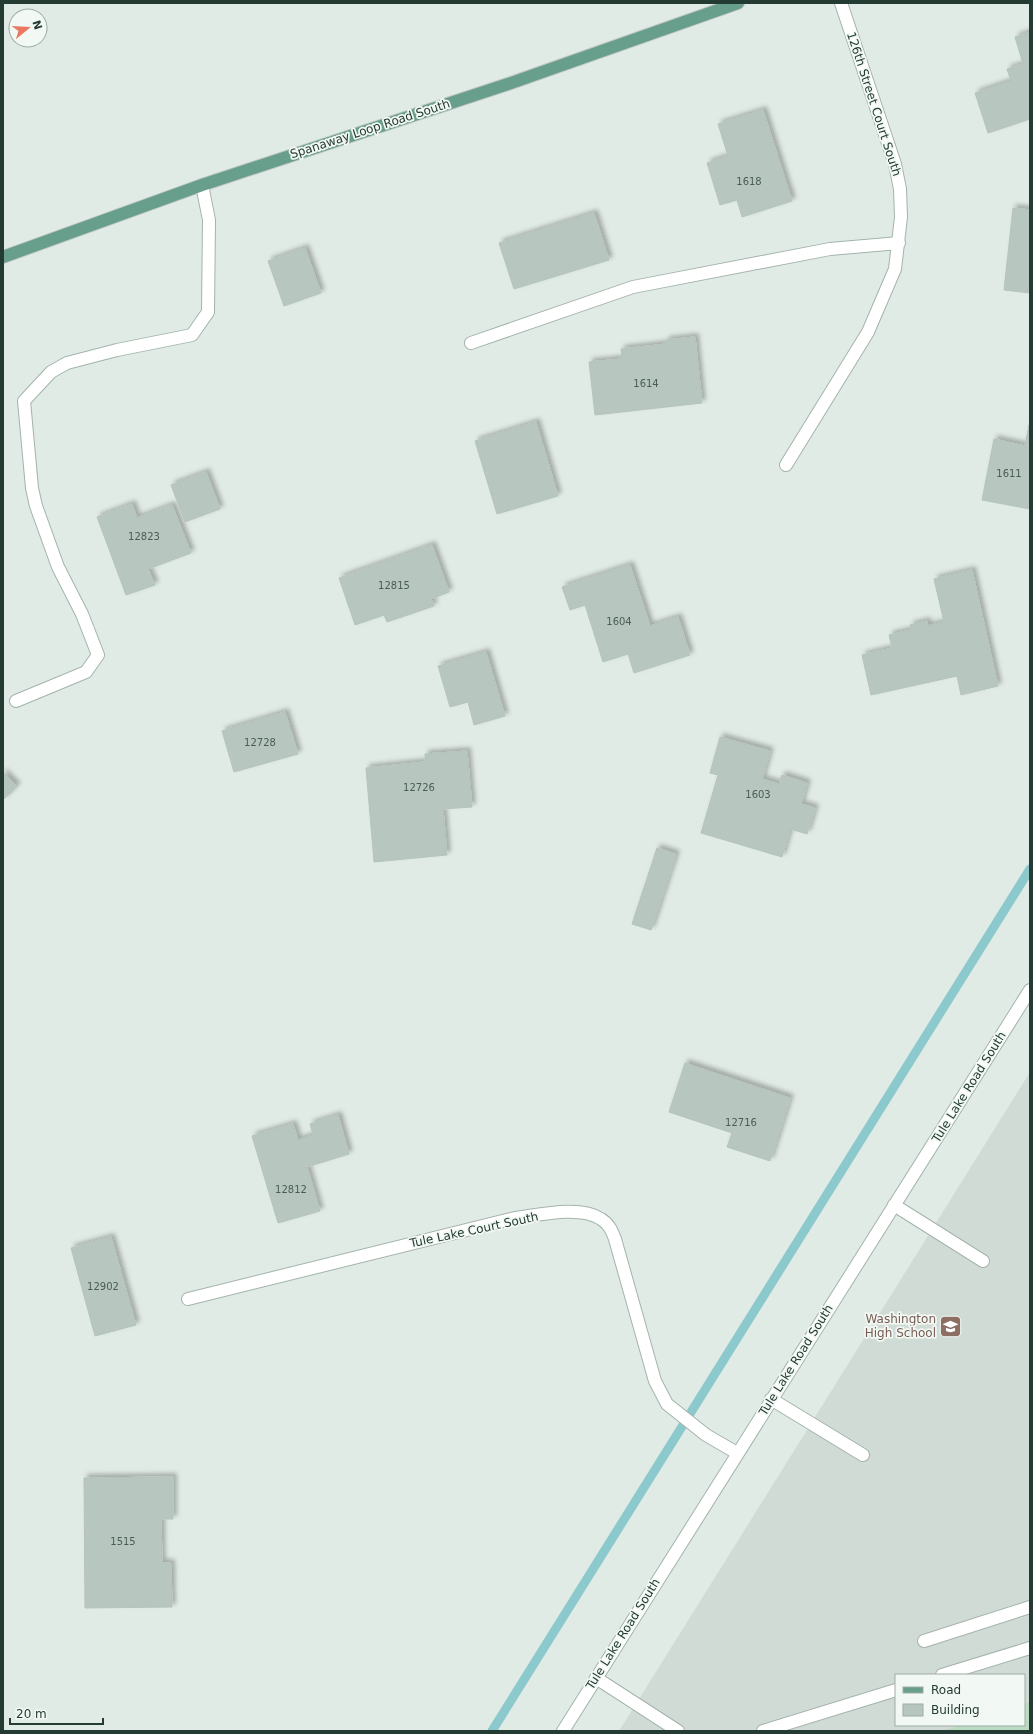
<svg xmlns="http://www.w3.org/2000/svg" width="1033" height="1734" font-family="'DejaVu Sans',sans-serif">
	<defs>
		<filter id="shadow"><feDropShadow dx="3.5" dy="-3.5" stdDeviation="2" flood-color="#0004"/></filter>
	</defs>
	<rect width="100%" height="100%" fill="#e1ebe6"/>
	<path fill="#d0dbd5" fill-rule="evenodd" d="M1030,1072V1731H619L802,1438ZM896,1675H1024V1725H896Z"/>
	<path fill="#bbdbc1" d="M1030,1702V1731H942L961,1725H1024V1704Z"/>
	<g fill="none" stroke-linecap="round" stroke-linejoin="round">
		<path stroke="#8cc9cd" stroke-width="9" d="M492,1731L1030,869"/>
	</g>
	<path fill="#b7c6bf" stroke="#b4c4bc" filter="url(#shadow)" d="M1030,32V119L988,133L975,93L1011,81L1007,69L1023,64L1015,37Z
		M763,110L792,201L742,217L737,200L720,205L707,163L728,156L718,124Z
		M1013,208L1030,210V293L1004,290Z
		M594,213L609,260L514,289L499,243Z
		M305,248L321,293L284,306L268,261Z
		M695,337L702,403L595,415L589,362L622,359L621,349L666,344V340Z
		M536,422L558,496L497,514L475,441Z
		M1029,425L1030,509L982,500L994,439L1025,446Z
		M206,472L220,509L185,522L171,485Z
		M132,504L137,518L172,505L191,553L148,569L155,585L126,595L97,517Z
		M432,545L449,592L431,599L434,606L387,622L384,615L355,625L339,578Z
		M630,565L650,626L678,617L690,655L634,673L628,654L603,662L585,605L570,610L562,587Z
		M972,570L998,686L961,695L957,676L871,695L862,655L892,648L889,635L911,630L910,625L927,621L928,626L944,622L934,579Z
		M486,652L505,716L474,725L468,702L450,707L438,666Z
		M285,712L298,754L234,772L222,731Z
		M720,737L770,751L762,779L779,784L782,775L807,783L801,804L815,808L807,834L790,829L782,857L701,833L718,775L710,773Z
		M467,751L472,807L443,809L447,855L374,862L366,768L425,762V754Z
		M3,772L17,786L3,800Z
		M657,848L676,854L651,930L632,924Z
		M685,1063L790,1098L770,1161L727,1147L732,1133L669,1112Z
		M338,1115L349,1154L307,1167L320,1211L278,1223L252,1136L293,1124L298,1140L313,1135L310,1124Z
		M111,1237L136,1325L95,1336L71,1248Z
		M173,1477V1519H161L162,1563H171L172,1607L85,1608L84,1478Z"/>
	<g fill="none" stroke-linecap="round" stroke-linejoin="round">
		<defs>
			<path id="service" d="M471,343L633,287L830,249L899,243
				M16,701L86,672L98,655L82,614L58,567L36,506L32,488L24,401L51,372L67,363L117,350L192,335L208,312L209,220L202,185
				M894,1205L983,1261
				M771,1399L863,1455
				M924,1641L1030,1607
				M942,1675L1030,1648
				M596,1678L678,1731
				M763,1731L896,1690"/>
			<path id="minor" d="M786,465L868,332L895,269L901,217L900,189L895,164L841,3
				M188,1299L515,1218C539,1215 580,1205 601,1219C609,1224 612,1231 615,1239L655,1381L667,1404L706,1435L737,1453"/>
			<path id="tertiary" d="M563,1731L1030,990"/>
			<path id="primary" d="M3,257L202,185L508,84L738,3"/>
		</defs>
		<use href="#service" stroke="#a4b3ac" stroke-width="14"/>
		<use href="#minor" stroke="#a4b3ac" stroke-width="14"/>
		<use href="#tertiary" stroke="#a4b3ac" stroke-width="14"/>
		<use href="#primary" stroke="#c1c8c6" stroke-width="14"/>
		<use href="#service" stroke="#fff" stroke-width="12"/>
		<use href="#minor" stroke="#fff" stroke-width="12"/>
		<use href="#tertiary" stroke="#fff" stroke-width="12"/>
		<use href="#primary" stroke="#689e8c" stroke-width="12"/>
	</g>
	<defs>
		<symbol id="school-square" viewBox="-11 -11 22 22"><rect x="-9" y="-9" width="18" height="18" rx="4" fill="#8d6e63" stroke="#f2f8f4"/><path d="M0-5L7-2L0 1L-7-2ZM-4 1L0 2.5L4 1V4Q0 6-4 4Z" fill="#fff"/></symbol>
	</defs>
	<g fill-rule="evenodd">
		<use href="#school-square" x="938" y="1314" width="25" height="25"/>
	</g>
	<g text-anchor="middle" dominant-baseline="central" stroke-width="3.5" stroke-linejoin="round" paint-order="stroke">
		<g font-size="10" fill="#485e55">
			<text x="749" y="181">1618</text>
			<text x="646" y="383">1614</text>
			<text x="1009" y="473">1611</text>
			<text x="144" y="536">12823</text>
			<text x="394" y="585">12815</text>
			<text x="619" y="621">1604</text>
			<text x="260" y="742">12728</text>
			<text x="419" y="787">12726</text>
			<text x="758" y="794">1603</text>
			<text x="741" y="1122">12716</text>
			<text x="291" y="1189">12812</text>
			<text x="103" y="1286">12902</text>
			<text x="123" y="1541">1515</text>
		</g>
		<g font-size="12" fill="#233b32" stroke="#f2f8f4">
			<text transform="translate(874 104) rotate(72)">126th Street Court South</text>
			<text transform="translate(370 129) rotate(-18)">Spanaway Loop Road South</text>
			<text transform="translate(969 1087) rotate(-58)">Tule Lake Road South</text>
			<text transform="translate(474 1230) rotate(-12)">Tule Lake Court South</text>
			<text transform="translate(796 1360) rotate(-58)">Tule Lake Road South</text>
			<text transform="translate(623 1634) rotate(-58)">Tule Lake Road South</text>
		</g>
		<g font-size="12" fill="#785e54" stroke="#f2f8f4" text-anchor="end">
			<text x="936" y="1319">Washington<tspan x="936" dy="14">High School</tspan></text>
		</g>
	</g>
	<rect width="1033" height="1734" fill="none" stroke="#233b32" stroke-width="8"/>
	<rect x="895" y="1674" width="130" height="52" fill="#f2f8f4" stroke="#9faca6"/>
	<rect x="903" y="1687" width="20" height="6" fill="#689e8c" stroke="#9faca6"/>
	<text x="931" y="1694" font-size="12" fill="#233b32">Road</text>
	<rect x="903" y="1704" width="20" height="12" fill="#b7c6bf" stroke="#9faca6"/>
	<text x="931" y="1714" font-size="12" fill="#233b32">Building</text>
	<g transform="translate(28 28) rotate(72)"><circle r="19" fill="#f2f8f4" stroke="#9faca6"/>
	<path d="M0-3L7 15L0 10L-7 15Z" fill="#ea7760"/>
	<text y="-6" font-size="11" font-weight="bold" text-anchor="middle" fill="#233b32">N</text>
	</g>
	<path d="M10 1718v6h93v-6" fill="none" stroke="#233b32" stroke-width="2"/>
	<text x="16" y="1718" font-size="12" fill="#233b32" stroke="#f2f8f4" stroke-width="3" paint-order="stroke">20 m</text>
</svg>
